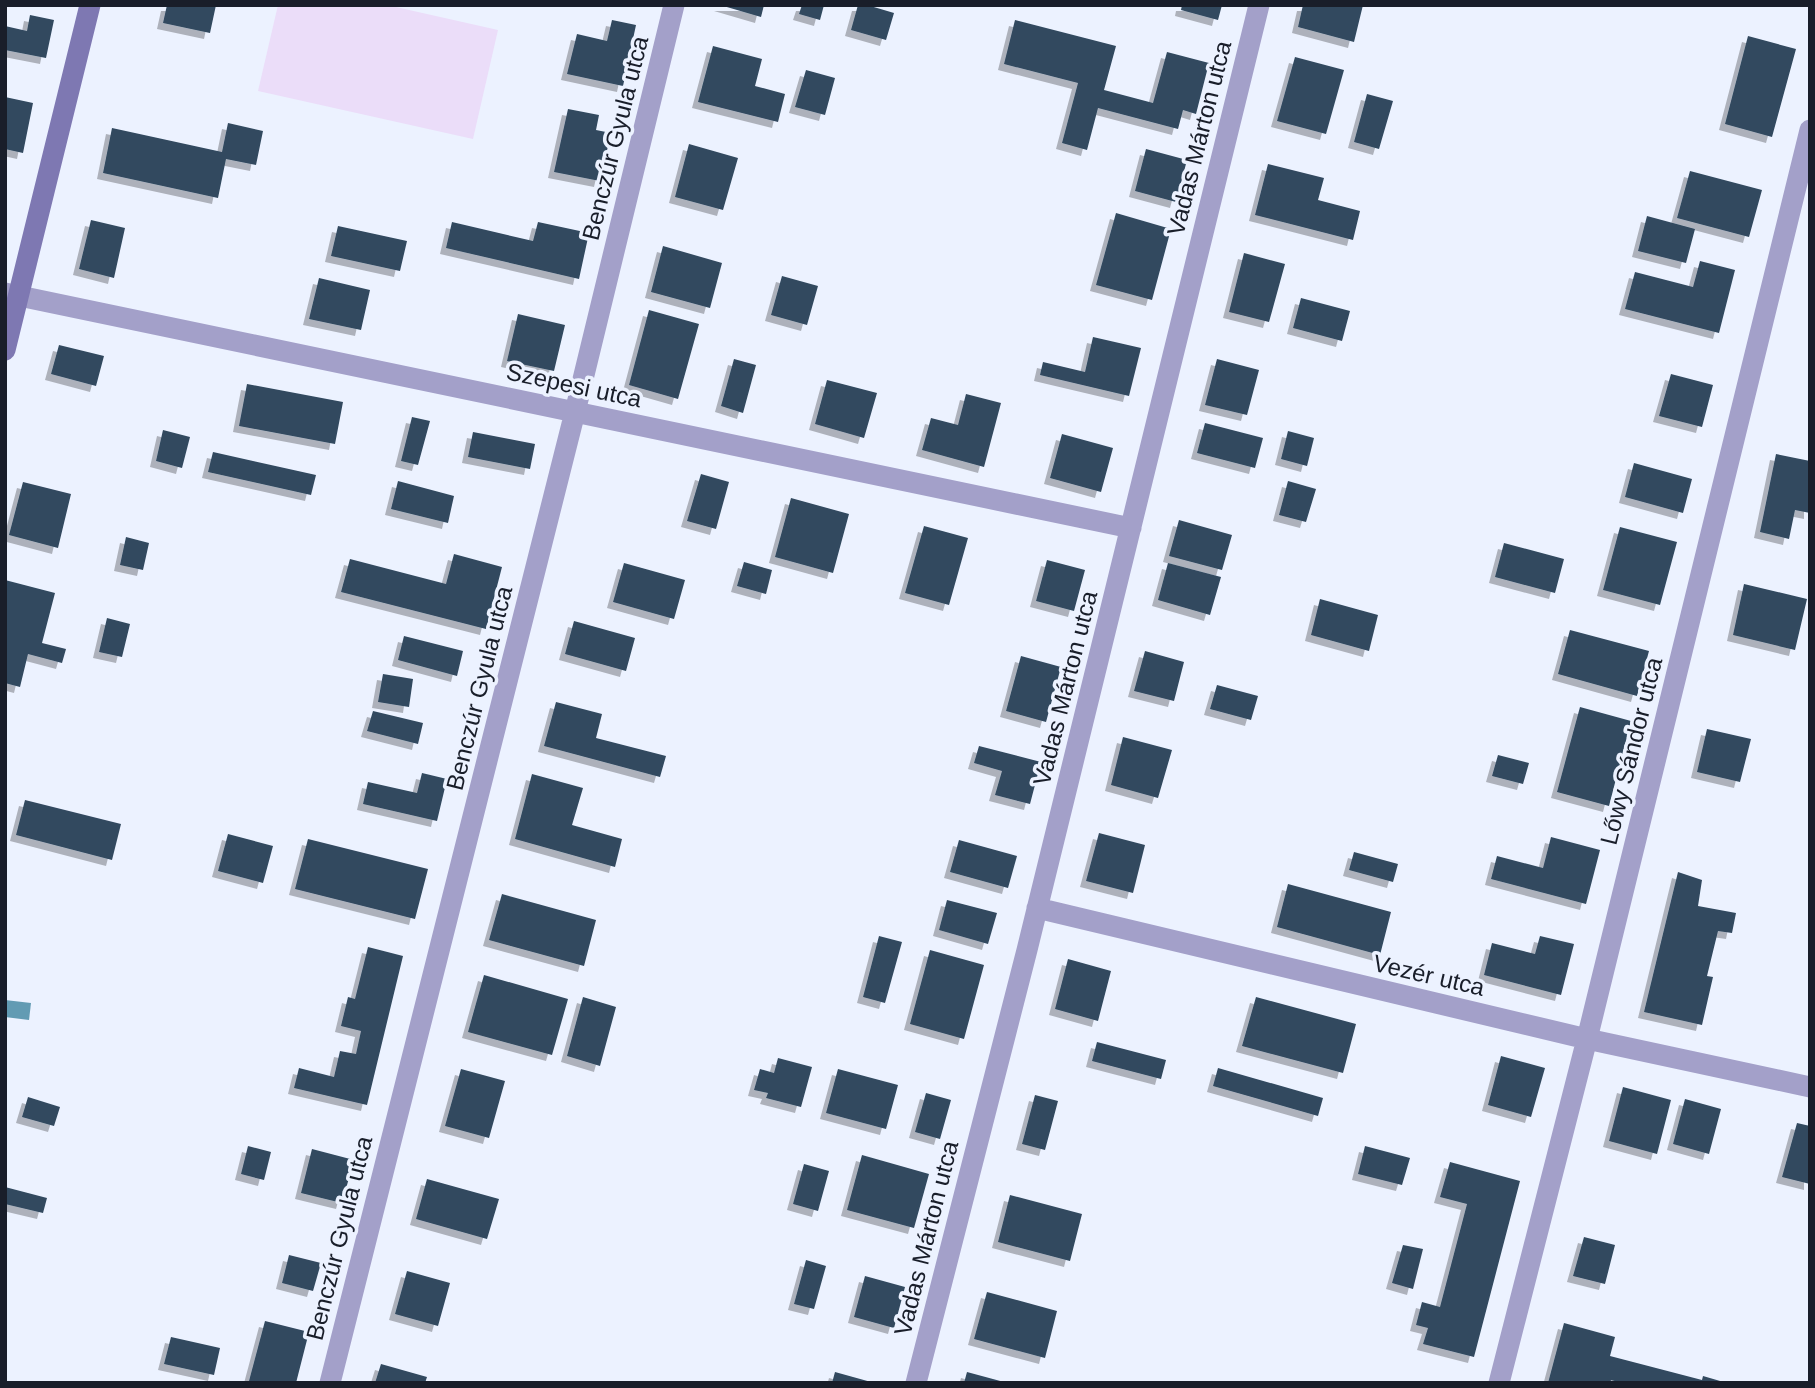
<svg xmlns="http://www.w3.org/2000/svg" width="1815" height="1388" font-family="Helvetica,sans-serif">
	<defs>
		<filter id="shadow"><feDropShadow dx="-6" dy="6" stdDeviation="0" flood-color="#0004"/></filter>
	</defs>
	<rect width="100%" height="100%" fill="#ecf2ff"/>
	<path fill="#ebddf9" d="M278,5H387L498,30L473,139L258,91Z"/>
	<path fill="#629bb3" d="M5,1000L31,1003L29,1020L5,1017Z"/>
	<path fill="#31495f" filter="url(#shadow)" d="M167,5H216L210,33L163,23Z
		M720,5H764L761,17Z
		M802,5H824L820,20L799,14Z
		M858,5H867L894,13L886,40L851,30Z
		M1182,5H1222L1218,20L1181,10Z
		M1303,5H1363L1354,42L1298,27Z
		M30,15L54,20L46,58L5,50V26L27,31Z
		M612,20L636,25L623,86L567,74L577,34L607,41Z
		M1015,20L1116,46L1104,90L1153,103L1167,52L1209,63L1196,114L1183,110L1178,129L1098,108L1087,150L1062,143L1078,83L1004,64Z
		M1748,36L1796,49L1772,137L1725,124Z
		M713,46L762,59L755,86L785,94L778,122L698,102Z
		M1295,57L1344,70L1326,134L1277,121Z
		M806,70L835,78L825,115L795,107Z
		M1367,94L1393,101L1379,149L1354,142Z
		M5,97L33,103L23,153L5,149Z
		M568,109L599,115L596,130L611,133L600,181L554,172Z
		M228,123L263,131L256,165L226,159L218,198L103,173L112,128L222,152Z
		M689,144L738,158L723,210L675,197Z
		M1146,149L1187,160L1176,202L1135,191Z
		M1268,164L1324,178L1318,200L1360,211L1353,240L1255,215Z
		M1690,171L1762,190L1749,237L1677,218Z
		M1116,213L1171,229L1152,300L1096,285Z
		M1647,216L1695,229L1686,263L1638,251Z
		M91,220L125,228L114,278L79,269Z
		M452,222L533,241L538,222L589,233L579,279L446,248Z
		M338,226L407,241L400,271L331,256Z
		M663,246L722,263L710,308L651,292Z
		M1244,253L1285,264L1269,322L1229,312Z
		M1700,261L1735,270L1719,333L1625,309L1635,272L1693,287Z
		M782,276L818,286L807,325L771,315Z
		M319,278L370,290L361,330L309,319Z
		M1301,298L1350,311L1342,341L1293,328Z
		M649,310L699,324L678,399L629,385Z
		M518,314L565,325L554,371L507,361Z
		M1093,337L1141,348L1129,396L1040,375L1043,362L1085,372Z
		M59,345L104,356L96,386L51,374Z
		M734,359L756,365L743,413L721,406Z
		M1217,359L1259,370L1247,415L1205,405Z
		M1671,374L1713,385L1702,427L1659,416Z
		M827,380L877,393L864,438L815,424Z
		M247,384L343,402L335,444L239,426Z
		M966,394L1001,403L984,467L922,450L931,418L958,425Z
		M412,417L430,421L418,465L401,461Z
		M1205,423L1263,438L1255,468L1197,453Z
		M163,430L190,437L182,468L156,461Z
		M1288,431L1314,438L1307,466L1281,459Z
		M473,432L535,444L530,469L468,457Z
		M1062,434L1113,448L1101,492L1050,478Z
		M213,452L316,475L311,495L208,472Z
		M1776,454L1810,461V513L1795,510L1789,539L1760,532Z
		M1634,463L1692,479L1683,513L1625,497Z
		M701,474L729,482L716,529L687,521Z
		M398,481L454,496L448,523L391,509Z
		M1288,481L1316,489L1306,522L1279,515Z
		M23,482L71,494L58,548L9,535Z
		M791,498L849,514L833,573L775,557Z
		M1179,520L1232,535L1222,570L1169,556Z
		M924,526L968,538L949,605L905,593Z
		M1620,527L1677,542L1660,605L1603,590Z
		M126,537L149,543L143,570L120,565Z
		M1504,543L1564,559L1555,593L1495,577Z
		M454,554L502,567L486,629L341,592L350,559L446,584Z
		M1047,560L1085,570L1074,611L1036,601Z
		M744,562L772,570L766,594L737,586Z
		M624,563L685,580L674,619L613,602Z
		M1168,563L1221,577L1210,615L1158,600Z
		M5,580L55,593L42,643L66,649L62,663L28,654L20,687L5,683Z
		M1744,584L1807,599L1795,650L1733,635Z
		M1320,599L1378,615L1369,651L1311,635Z
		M107,618L130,624L122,657L99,652Z
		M574,621L635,638L626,671L565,654Z
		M1570,630L1649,651L1637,696L1558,674Z
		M404,636L463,651L457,676L398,660Z
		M1145,651L1184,662L1174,701L1134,691Z
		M1021,656L1061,667L1046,722L1006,711Z
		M383,674L413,679L409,707L378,702Z
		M1217,685L1258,696L1251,720L1210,709Z
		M556,702L602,714L596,738L666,756L660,777L544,746Z
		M1580,707L1631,721L1609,806L1557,792Z
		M373,711L423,723L418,744L367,731Z
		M1707,729L1751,739L1740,782L1697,772Z
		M1123,737L1172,750L1158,798L1111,785Z
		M979,746L1041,762L1030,804L995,795L1002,771L974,763Z
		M1498,755L1529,763L1523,784L1492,776Z
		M422,773L447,779L437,821L363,804L368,782L417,793Z
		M532,774L583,788L572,825L622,839L615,867L515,839Z
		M25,800L121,824L112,860L16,835Z
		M1099,833L1145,845L1133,893L1086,881Z
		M228,834L273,846L263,883L218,871Z
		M1551,837L1600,850L1586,904L1491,879L1497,856L1543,868Z
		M308,839L428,869L415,919L295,889Z
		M959,840L1017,856L1008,888L950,872Z
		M1354,852L1398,864L1393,882L1349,870Z
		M1678,872L1702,880L1698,906L1736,913L1732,933L1718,931L1707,976L1713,977L1702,1025L1644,1012Z
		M1288,884L1391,912L1380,955L1277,927Z
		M502,894L596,920L584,966L489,940Z
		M947,900L997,913L988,944L939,930Z
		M879,936L902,942L885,1003L863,997Z
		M1540,936L1574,944L1561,995L1484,975L1492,943L1535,954Z
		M368,947L403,956L367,1105L294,1088L299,1068L334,1077L340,1051L356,1054L361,1031L341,1026L348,997L355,999Z
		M930,950L984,965L964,1039L910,1024Z
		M1068,959L1111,971L1098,1021L1055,1009Z
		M484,975L568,999L552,1055L468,1032Z
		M583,997L616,1007L600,1066L567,1056Z
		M1256,997L1356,1024L1343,1073L1242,1046Z
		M1097,1042L1166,1060L1161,1079L1092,1061Z
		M1501,1056L1545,1068L1531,1117L1488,1105Z
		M778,1058L812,1067L801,1107L766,1098L768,1093L754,1090L760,1069L774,1073Z
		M1218,1068L1323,1098L1318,1116L1213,1086Z
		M461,1069L505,1081L489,1138L445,1126Z
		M838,1069L898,1085L886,1129L826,1113Z
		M1623,1087L1671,1100L1657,1154L1609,1141Z
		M926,1093L951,1100L940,1139L915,1132Z
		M1035,1095L1058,1101L1045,1150L1022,1144Z
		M28,1097L60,1107L54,1126L22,1117Z
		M1685,1099L1721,1109L1709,1154L1673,1144Z
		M1797,1123L1810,1126V1184L1782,1177Z
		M248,1146L271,1152L264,1180L241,1174Z
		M1365,1146L1410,1158L1402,1185L1358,1174Z
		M312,1149L354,1160L342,1203L301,1193Z
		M862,1155L929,1174L914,1228L847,1210Z
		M1450,1162L1520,1181L1474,1357L1423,1344L1428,1328L1416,1325L1422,1302L1440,1307L1467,1204L1440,1197Z
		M804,1164L829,1171L818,1211L793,1204Z
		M427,1179L499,1199L487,1239L416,1219Z
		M5,1187L47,1198L43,1213L5,1204Z
		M1010,1195L1082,1214L1070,1261L998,1242Z
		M1584,1237L1615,1245L1605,1284L1573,1276Z
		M1403,1245L1423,1249L1413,1289L1392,1283Z
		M289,1255L321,1263L313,1291L282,1283Z
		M806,1260L826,1266L814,1309L794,1304Z
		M407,1271L450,1283L438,1326L395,1314Z
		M865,1276L905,1287L894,1328L854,1317Z
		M987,1292L1057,1311L1045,1358L974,1339Z
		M265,1321L309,1332L296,1383H258L249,1381Z
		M1564,1323L1615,1337L1610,1356L1702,1380L1703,1376L1727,1383H1622L1611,1380L1610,1383H1548Z
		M171,1337L220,1348L214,1375L164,1364Z
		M381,1364L427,1377L425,1383H375Z
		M835,1372L871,1382V1383H832Z
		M967,1372L1004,1382V1383H964Z"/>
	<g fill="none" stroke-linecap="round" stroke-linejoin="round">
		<path stroke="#a3a0c9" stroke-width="21" d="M5,293L1131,528
			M1037,908L1587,1039L1810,1087
			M330,1383L575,412L674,5
			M916,1383L1027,950L1259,5
			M1499,1383L1587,1039L1810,130"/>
		<path stroke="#7e78b2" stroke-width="21" d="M5,350L90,5"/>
	</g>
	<g text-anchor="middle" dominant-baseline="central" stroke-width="7" stroke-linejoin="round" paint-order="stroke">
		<g font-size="24" fill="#191e2a" stroke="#ecf2ff">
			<text transform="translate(615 138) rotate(-76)">Benczúr Gyula utca</text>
			<text transform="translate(1199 138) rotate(-76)">Vadas Márton utca</text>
			<text transform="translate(574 385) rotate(12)">Szepesi utca</text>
			<text transform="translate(479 688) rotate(-76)">Benczúr Gyula utca</text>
			<text transform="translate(1065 688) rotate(-76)">Vadas Márton utca</text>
			<text transform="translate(1631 751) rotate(-76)">Lőwy Sándor utca</text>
			<text transform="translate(1429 975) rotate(13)">Vezér utca</text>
			<text transform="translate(339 1238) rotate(-76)">Benczúr Gyula utca</text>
			<text transform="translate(926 1238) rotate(-76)">Vadas Márton utca</text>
		</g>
	</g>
	<rect width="1815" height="1388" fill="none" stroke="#191e2a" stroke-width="14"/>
</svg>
